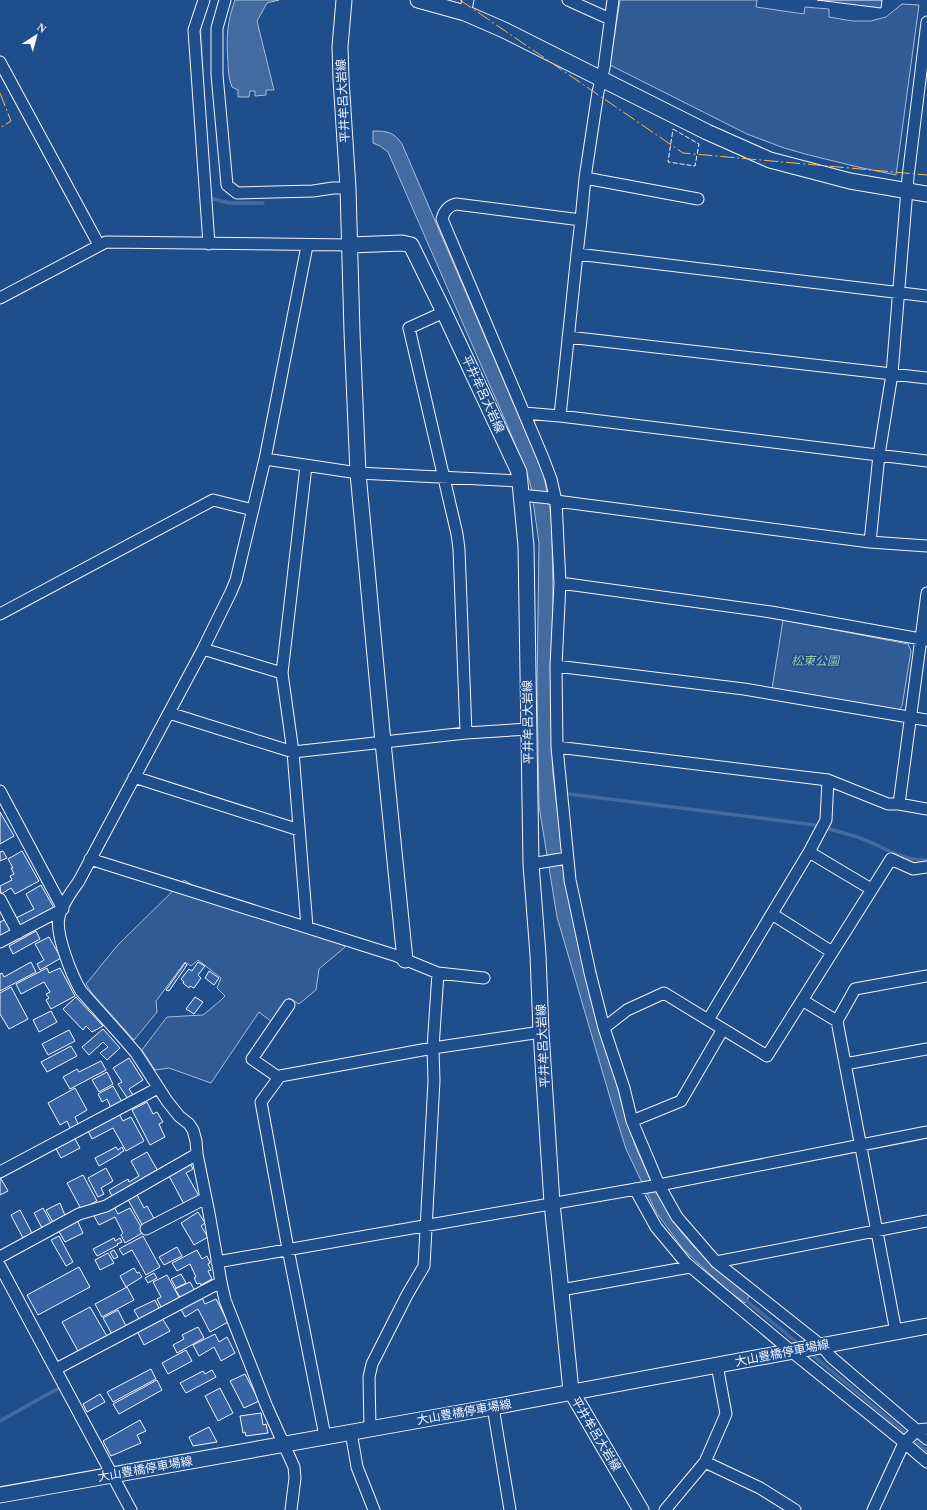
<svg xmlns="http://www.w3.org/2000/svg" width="927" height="1510" font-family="'Times New Roman','Noto Sans JP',serif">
	<rect width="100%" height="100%" fill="#1f4e8c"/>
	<path fill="#305b95" stroke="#a8bbd7" d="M620,0H757L756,7L804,14L805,7L829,9V17L852,21H871L886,17L902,4L919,5L896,175L858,167L809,155L784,148L747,134L610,65Z
		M783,620L908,644L911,651L902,706L899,710L772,689Z
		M184,880L208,895L340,939L345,947L319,969L316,990L299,1004L289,998L272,1022L259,1012L211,1083L169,1068L155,1070L142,1050L167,1017L203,1015L220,1001L225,996L217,988L221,978L198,960L191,966L185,962L156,1001L157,1012L134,1040L91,992L86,984L117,946Z"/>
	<path fill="#446ba0" stroke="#a8bbd7" d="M235,0H279L267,3L257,21L274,90H266V95L255,96V91H250L249,97H238V90L232,87C229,79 228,71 228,62C226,39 227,22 235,0Z
		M373,131C387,131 394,132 402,144L543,472L550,508L552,526L553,608L551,687L553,774L567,889L591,988L625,1116L636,1148L654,1188L678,1228L693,1246L750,1295L745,1303L727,1290L683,1249L656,1212L626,1149L611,1101L557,917L539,806L537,686L539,543L531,487L526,470L505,420L388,152L380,146L373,143Z"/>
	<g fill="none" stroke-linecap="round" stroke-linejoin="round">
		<path stroke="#446ba0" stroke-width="3.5" d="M200,25L202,71
			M209,197L210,198L229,203H263
			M569,794L815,825
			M829,829C839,832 850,834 860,838C882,846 902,861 927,860
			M743,1298L800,1345
			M810,1353L927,1451
			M0,1421L57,1389L60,1388L61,1390"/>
	</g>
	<path fill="#3563a3" stroke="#f2f6ff" d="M817,0H882L881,8Z
		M0,812L14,836L0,844Z
		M3,851L7,858L0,861V852Z
		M22,851L39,881L15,894L11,888L1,894L0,886L12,880L10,876L14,874L11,868H13L8,859Z
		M41,885L54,908L21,926L16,918L34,909L26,894Z
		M6,919L12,929L0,936V922Z
		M36,931L40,939L13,954L9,946Z
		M49,937L61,958L40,970L37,964L44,960L35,944Z
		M31,962L36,972L0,991V974L2,973L4,977Z
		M198,962L205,966L198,975L201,978L194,988L190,986L189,988L183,983L184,982L181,979L189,969L192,971Z
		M185,963L187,965L169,991L166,990Z
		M47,968L49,973L60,968L75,996L51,1009L46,1000L49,998L46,994L50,992L44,982L21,994L16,984Z
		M209,971L219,978L214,985L205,978Z
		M11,987L28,1019L9,1029L0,1014V993Z
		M76,997L103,1026L92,1032L86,1026L83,1030L63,1009Z
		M195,997L203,1002L194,1014L186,1009Z
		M51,1011L57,1022L39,1032L33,1020Z
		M103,1029L120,1048L107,1060L100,1053L108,1047L103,1042L89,1055L82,1047Z
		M69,1030L75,1041L48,1055L42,1044Z
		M71,1046L77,1056L47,1072L41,1062Z
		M129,1058L143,1080L129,1089L133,1095L128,1099L118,1084L122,1082L113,1068Z
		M101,1061L106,1070L70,1089L63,1077L77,1069L79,1072Z
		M107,1072L113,1084L99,1092L92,1080Z
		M113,1086L122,1102L111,1108L107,1099L102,1102L98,1094Z
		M75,1088L87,1110L75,1117L79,1126L71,1130L67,1121L60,1125L48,1103Z
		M147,1102L153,1114L157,1112L163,1122L159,1124L165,1137L150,1145L132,1110Z
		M119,1114L123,1121L131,1117L144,1141L126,1151L113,1128L92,1139L88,1131Z
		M74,1137L80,1148L61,1158L55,1147Z
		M116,1147L118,1150L122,1147L124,1151L120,1153V1154L99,1166L95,1158Z
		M147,1152L159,1173L113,1198L109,1190L128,1179L129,1182L139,1176L131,1161Z
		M190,1163L193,1169L186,1173L200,1198L185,1206L168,1174Z
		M106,1168L113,1181L101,1188L104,1194L98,1197L88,1178Z
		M83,1175L97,1201L81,1209L67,1183Z
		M0,1177L8,1191L0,1195Z
		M136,1193L144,1208L147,1206L156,1222L144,1228L127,1198Z
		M60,1203L66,1218L54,1224L46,1210Z
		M113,1205L118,1214L130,1208L144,1232L125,1243L121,1235L123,1233L115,1217L99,1225L94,1216Z
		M43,1208L51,1223L42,1228L34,1213Z
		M20,1210L33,1235L24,1240L11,1215Z
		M198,1212L205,1223L201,1226L208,1237L194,1245L181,1223Z
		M77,1220L83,1233L65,1242L58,1230Z
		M59,1236L73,1262L66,1266L51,1240Z
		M143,1236L160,1267L146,1275L132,1250L123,1255L119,1249Z
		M114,1238L115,1241L120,1238L122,1242L117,1244L118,1245L97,1256L93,1249Z
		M177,1247L182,1256L164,1265L159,1257Z
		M114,1250L118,1257L114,1259L110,1252Z
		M197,1250L202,1259L207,1256L210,1263L208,1264L211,1270L208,1271L212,1279L201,1285L200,1283L197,1284L194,1278L196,1277L190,1264L177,1271L172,1263Z
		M108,1253L114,1263L100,1270L95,1260Z
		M79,1267L90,1287L38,1315L27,1295Z
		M134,1268L137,1273L139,1272L142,1277L126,1287L120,1276Z
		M154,1273L157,1278L148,1283L145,1278Z
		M181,1274L186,1283L176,1288L171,1279Z
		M167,1275L180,1299L162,1309L157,1299L161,1297L153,1282Z
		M190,1282L195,1291L181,1299L175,1289Z
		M127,1287L134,1300L102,1317L95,1304Z
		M202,1298L205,1304L216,1299L228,1322L210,1332L198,1309L185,1317L181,1309Z
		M155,1300L160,1310L140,1321L134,1310Z
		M90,1307L108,1338L79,1353L62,1322Z
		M118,1310L127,1328L113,1336L103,1318Z
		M162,1318L170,1331L144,1345L137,1331Z
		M198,1327L204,1338L177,1353L173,1345L184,1339L182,1335Z
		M215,1334L219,1342L227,1337L235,1353L221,1361L214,1347L199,1356L193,1345Z
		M186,1350L192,1361L168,1374L162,1363Z
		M151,1369L156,1379L113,1402L107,1392Z
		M212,1370L216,1377L186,1393L180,1383L203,1371L205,1374Z
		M245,1374L259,1401L244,1408L230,1381Z
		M157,1380L162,1390L119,1414L113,1404Z
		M220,1388L233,1413L218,1421L205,1396Z
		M100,1394L105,1402L87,1412L83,1404Z
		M261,1413L263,1425L266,1424L268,1433L246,1436L245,1432L243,1433L240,1416Z
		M140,1420L146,1431L137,1435L141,1443L111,1456L103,1441Z
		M209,1427L217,1442L193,1446L189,1437Z"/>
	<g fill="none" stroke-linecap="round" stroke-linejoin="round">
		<defs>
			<path id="street" d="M204,0L194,30L209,244
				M225,0L217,28V75L227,185L237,193L313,191L333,188H348
				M568,0L610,19
				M465,13L468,0
				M0,62L99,245
				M585,178L698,199
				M581,220L456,204C448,206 444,211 442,219L543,458L551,479L556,501L560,583L556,666L557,747L570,880L590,973L604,1028L624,1088L632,1121L659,1185L677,1217L716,1262L822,1346L831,1357L927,1439
				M577,254L927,296
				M0,298L106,242L350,245
				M568,337L927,378
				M524,413L560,416L927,461
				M560,416L577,254L581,220L585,178L598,92L604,68L613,0
				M265,459L358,473L520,481
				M306,466L282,673L293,752L307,927
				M521,495L550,498L556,501L870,542L927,546
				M870,542L879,455L892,374L908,177L927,22
				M560,583L771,612L927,640
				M0,614L213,500L253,510
				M203,649L282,673
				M556,666L744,689L927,720
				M169,713L293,752L466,733L459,549L457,534L409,328L444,312
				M466,733L528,729
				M557,747L828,780L888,804H899L927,809
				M134,777L299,830
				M0,791L63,909L0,942
				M899,804L927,593
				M809,852L871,889
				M90,859L394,955L438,973L484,978
				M531,864L567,858
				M0,899L18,933
				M772,914L832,952
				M802,1000L837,1021
				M708,1020L809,852L826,820L828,780
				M604,1028L627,1010L664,993L767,1056L891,859L913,869L927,867
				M845,1064L927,1049
				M278,1077L252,1059L289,1005
				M632,1121L681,1101L723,1029
				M0,1172L158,1088
				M635,1189L656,1227L686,1263L791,1351L900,1439L927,1462
				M146,1229L206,1198
				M0,1257L79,1214L106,1206L197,1154
				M217,1262L659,1185L927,1132
				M716,1262L927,1221
				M0,1266L131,1510
				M561,1290L690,1267
				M896,1332L837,1021L855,989L927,976
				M56,1369L221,1282
				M493,1407L510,1510
				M370,1428L369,1377L372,1364L407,1295L424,1266L434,1081L433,1048L438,973
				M351,1432L357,1467L374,1510
				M325,1436L288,1249L261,1102L280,1076L433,1048L541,1032
				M705,1462L760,1488L795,1510
				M291,1510L295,1478L294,1467L267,1407L225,1300L221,1282L209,1213L197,1154L196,1141L193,1130L189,1124L179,1116L167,1101L136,1053L123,1038L81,991C72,976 55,934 59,917C62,904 72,891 79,881L203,649L231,592L236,580L265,459L307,246
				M665,1510L705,1462L726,1414L717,1365
				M873,1510L904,1443L917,1430L927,1429"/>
			<path id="secondary" d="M344,0L340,47L341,79L348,188L352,332L358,473L383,742L405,960
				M418,0L465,13L504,30L707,132L770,160L850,181L927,194
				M350,245L402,243L411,245L444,312L519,472L526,546L531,864L538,955L541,1032L552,1203L571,1391L641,1510
				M0,1495L493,1407L927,1326"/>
		</defs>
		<use href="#street" stroke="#f2f6ff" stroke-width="13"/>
		<use href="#secondary" stroke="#f2f6ff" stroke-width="17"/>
		<use href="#street" stroke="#1f4e8c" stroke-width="11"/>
		<use href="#secondary" stroke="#1f4e8c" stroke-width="15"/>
		<path stroke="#f2f6ff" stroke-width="1" stroke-dasharray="5 2" stroke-linecap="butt" d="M673,129L699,144L695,166L668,162Z"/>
		<path stroke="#ffb74d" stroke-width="1" stroke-dasharray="14 3 2 3" stroke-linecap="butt" d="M460,0L683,153L927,175
			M0,93L11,121L0,128"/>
	</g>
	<g text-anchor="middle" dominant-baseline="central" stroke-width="3" stroke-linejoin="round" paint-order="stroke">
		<g font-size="12" fill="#f2f6ff" stroke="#1f4e8c">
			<text transform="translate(343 101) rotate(-93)">平井牟呂大岩線</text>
			<text transform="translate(483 394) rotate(65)">平井牟呂大岩線</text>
			<text transform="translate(528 722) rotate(-91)">平井牟呂大岩線</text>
			<text transform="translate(543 1046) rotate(-93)">平井牟呂大岩線</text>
			<text transform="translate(782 1353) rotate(-11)">大山豊橋停車場線</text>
			<text transform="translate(464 1412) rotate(-10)">大山豊橋停車場線</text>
			<text transform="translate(596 1434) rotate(59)">平井牟呂大岩線</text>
			<text transform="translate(145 1469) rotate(-10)">大山豊橋停車場線</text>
		</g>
		<g font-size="12" font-style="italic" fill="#97c8a6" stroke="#1f4e8c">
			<text x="815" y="661">松東公園</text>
		</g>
	</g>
	<g transform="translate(36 36) rotate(36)" stroke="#1f4e8c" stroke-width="3" paint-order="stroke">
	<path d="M0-3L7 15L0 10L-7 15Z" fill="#f2f6ff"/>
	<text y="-6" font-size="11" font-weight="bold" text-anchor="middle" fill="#f2f6ff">N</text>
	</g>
</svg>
